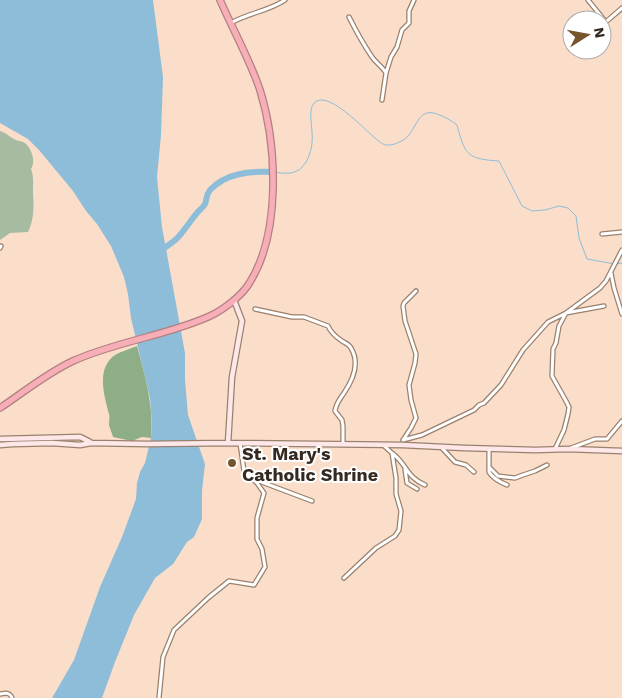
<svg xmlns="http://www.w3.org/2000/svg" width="622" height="698" font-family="'Work Sans',sans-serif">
	<rect width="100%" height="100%" fill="#fadec9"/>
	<path fill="#a6bba2" d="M0,131C6,133 9,136 14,139C17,141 22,141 25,143C32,149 36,162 31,169C34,177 33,184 33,193C34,207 34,220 28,232L10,233L0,240Z"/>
	<path fill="#8eae88" d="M137,346C145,376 154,406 151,438L142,437L132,441L113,437C112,433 110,429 109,425C109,421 110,417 109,414C104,395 96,368 115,355C122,351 130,349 137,346Z"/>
	<path fill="#8ebdda" d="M0,0H153L163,77L161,135L157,177L162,227L185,353V379L188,415L205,464L202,491V519L194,537L187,542L173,564L155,578L134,615L115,662L102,698H52L74,660L100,587L122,537L136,499L137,483L140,472L145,463L151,438L152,423L150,398L131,318L128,294L124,277L111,246L97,224L86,211L73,191L39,150L28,139L0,123Z"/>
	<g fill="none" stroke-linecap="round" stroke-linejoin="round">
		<path stroke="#8ebdda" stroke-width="1" d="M276,172C282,174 285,173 291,173C299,171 301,169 306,162C311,153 313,143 312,133C312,124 308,110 314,103C329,87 371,138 383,144C387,146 393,145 397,143C401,141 405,140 407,137C417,127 419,107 437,114C445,117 451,120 457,125C465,155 467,159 499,161L522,206L532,211L545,210L559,206L568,208L576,216L579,238L587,259L615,264L622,263"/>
		<path stroke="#8ebdda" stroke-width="6" d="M159,252C166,246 175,242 180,235C186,228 191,220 197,213C199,210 203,208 205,204C207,199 206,195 210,190C226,173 250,171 272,172"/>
		<defs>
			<path id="street" d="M588,0L605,21H607L622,8
				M349,17C356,31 364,45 372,57C376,63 382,66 386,73
				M231,23C248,13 269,11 285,0
				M382,100L386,73L391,57L397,47L402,30L409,23V11L414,0
				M602,234L622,232
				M0,248L1,246
				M611,273L614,288L622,314
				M255,309L292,317H304L328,326C331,333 336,337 342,341C345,343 349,344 351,348C360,363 353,380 344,393C340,399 336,403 335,411L342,420L343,426V444
				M403,440L422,435L474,410L479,405L484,403L501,385L523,350L548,322L566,313L600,288L606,281L622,250
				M403,440L411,428L416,418L411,400L409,385L415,363L416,354L405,321L403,306L404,303L416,291
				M441,447L455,462L466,465L474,472
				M571,448L595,439H607L622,421
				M489,449V472C492,478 500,482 507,485
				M555,449L564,430L568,414L569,407L566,401L552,376L553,349L556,343L559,326L566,313L604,306
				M392,453C407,464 406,477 425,485
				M489,467L498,476L515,478L523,475L535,471L547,465
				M405,469L407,483L417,489
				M257,483L259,481L312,501
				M344,578L376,548L395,536L399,530L401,511L396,494V478L392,453L383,445
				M0,694C5,693 10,692 12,698
				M159,698L163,657L174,630L208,598L229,581L254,585L265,567L262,549L257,539V518L264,493L257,483L244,471L240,443"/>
			<path id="secondary" d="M0,439L80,437L90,442
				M228,443L232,377L242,321L234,300
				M0,445L13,444L52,443L80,445L91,443L148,444L228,443L403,445L464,448L536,450L568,449L622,451"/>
			<path id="highway" d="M0,408C24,392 47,373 73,361C117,341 166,336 210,316C223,310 243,295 250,282C281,232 277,145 260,90C250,60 233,30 220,0"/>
		</defs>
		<use href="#street" stroke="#9a816d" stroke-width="5.5"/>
		<use href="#secondary" stroke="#9a816d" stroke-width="7"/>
		<use href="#highway" stroke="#b38083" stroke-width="8"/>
		<use href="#street" stroke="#fff" stroke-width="3"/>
		<use href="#secondary" stroke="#fde7e9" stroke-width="4.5"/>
		<use href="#highway" stroke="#f7aeb7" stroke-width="5.5"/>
	</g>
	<circle fill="#76552c" stroke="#fff" stroke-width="2" cx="232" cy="463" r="5"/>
	<g text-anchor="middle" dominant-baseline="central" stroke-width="4" stroke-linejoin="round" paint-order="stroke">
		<g font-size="18" font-weight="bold" fill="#352a22" stroke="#fff" text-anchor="start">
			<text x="242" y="453">St. Mary's<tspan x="242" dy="21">Catholic Shrine</tspan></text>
		</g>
	</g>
	<g transform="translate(587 35) rotate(79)"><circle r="24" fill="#ffffff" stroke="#aeaaa7"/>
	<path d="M0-4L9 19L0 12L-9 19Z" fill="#76552c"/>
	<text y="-8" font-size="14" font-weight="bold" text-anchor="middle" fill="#352a22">N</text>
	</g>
</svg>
